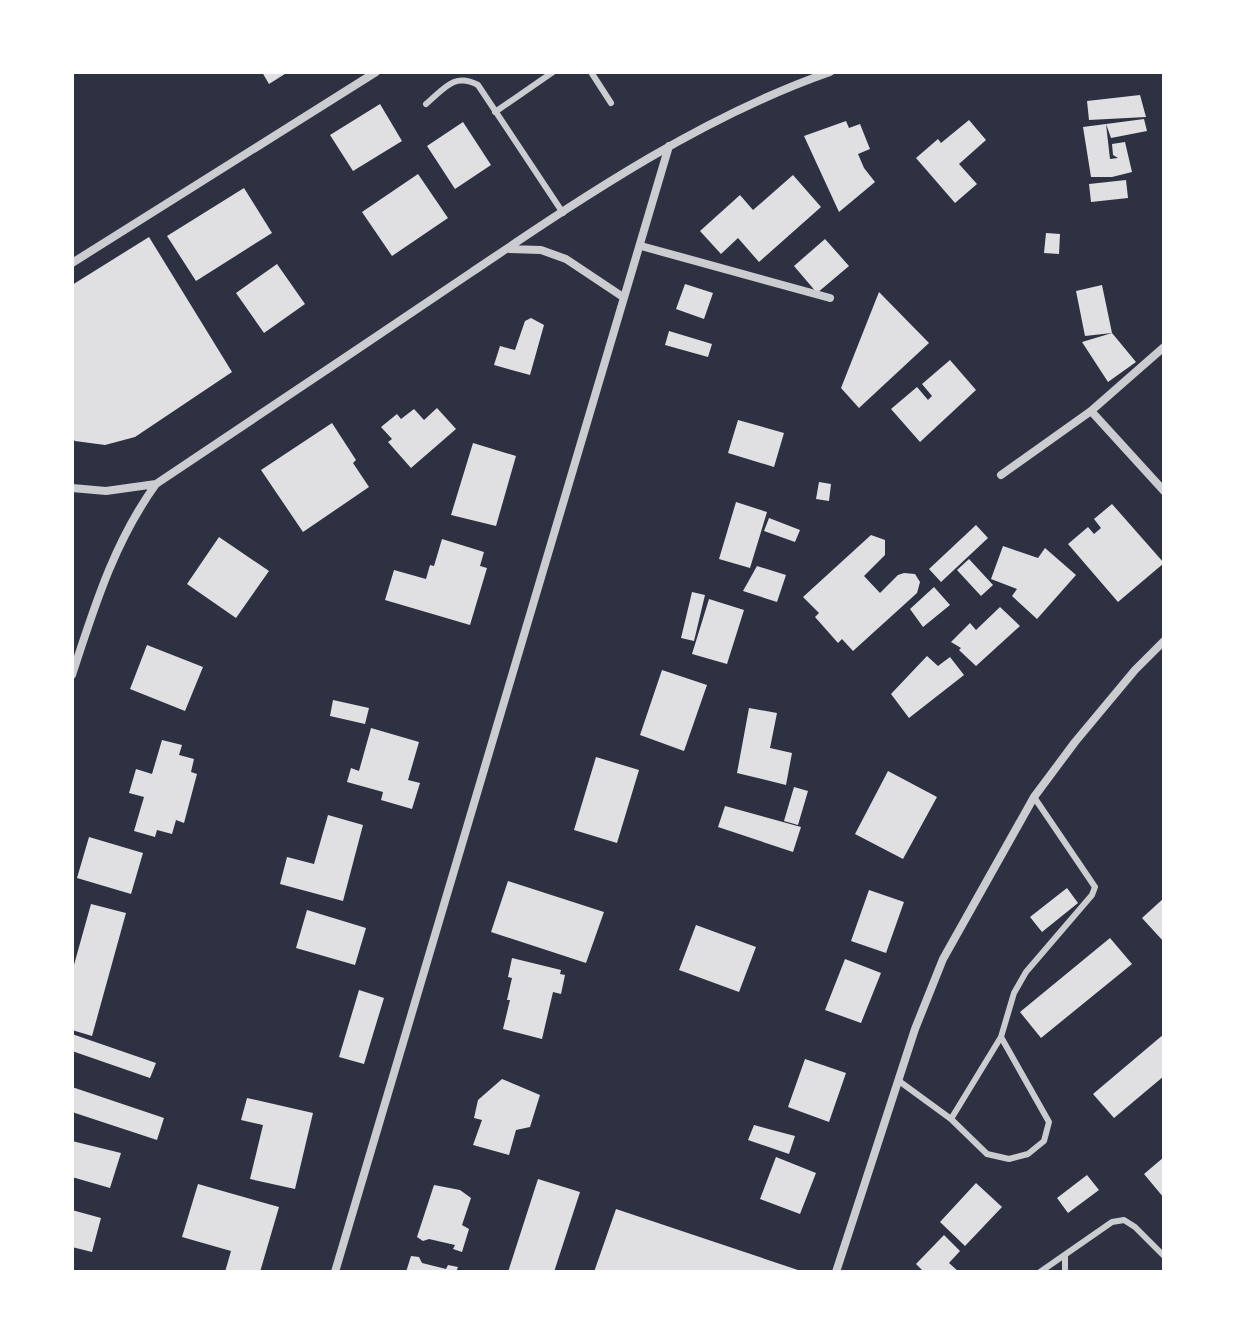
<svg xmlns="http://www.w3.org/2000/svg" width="1236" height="1344" font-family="'Fira Sans Condensed',sans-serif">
	<rect width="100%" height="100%" fill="#2d3142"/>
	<path fill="#e0e0e3" d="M262,72H288L269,84Z
		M1140,95L1146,117L1089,120L1087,101Z
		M380,104L402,141L353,171L330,135Z
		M1144,119L1147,131L1111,138L1106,124Z
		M969,120L986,140L959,164L977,184L955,203L916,158L938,139L941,143Z
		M846,121L849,128L860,124L870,149L858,154L864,168L875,182L839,212L804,136Z
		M463,122L491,165L455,189L427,146Z
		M1106,124L1110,159L1118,158L1113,155L1112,144L1125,142L1132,172L1112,177H1091L1083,127Z
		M418,174L448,218L392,256L362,212Z
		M793,175L821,207L759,262L738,238L721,254L700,231L740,195L753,210Z
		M1126,180L1128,198L1091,202L1089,184Z
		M244,188L272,233L196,281L167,236Z
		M1046,233L1060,234L1059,254L1044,253Z
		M149,237L232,372L135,437L105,445L75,441L72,439V285Z
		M825,239L849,266L817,293L794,266Z
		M277,264L305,304L264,333L236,293Z
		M685,284L713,293L704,319L676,309Z
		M1102,285L1112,333L1085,336L1076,291Z
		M879,292L929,343L859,408L841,388Z
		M531,318L544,325L530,375L494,365L500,346L515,350L525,321Z
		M669,331L712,344L708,357L665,345Z
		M1112,333L1136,362L1108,382L1082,342Z
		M950,360L976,390L920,442L891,409L917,387L928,400L932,396L922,384Z
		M437,408L456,429L411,468L388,442L392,439L381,427L397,414L401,419L414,409L424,420Z
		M738,420L784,433L774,467L728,453Z
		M332,423L356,460L353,463L369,487L303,532L261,470Z
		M473,443L516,456L496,526L451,515Z
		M819,482L831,484L829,501L816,499Z
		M736,502L767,512L750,568L719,559Z
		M1112,504L1164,563L1118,602L1068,544L1088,527L1094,534L1101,528L1094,519Z
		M769,518L800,530L795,542L764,531Z
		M976,525L988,538L941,582L929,569Z
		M871,535L885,540V555L864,576L880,593L898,575L904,573L915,574L920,582L917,593L853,651L842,639L838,643L815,617L819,613L803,597Z
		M219,537L269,571L236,618L187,584Z
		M442,539L484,552L480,566L487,568L470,625L385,600L394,570L426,579L430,565L434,566Z
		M1003,546L1038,558L1045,548L1076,575L1037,619L1012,596L1017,589L991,579Z
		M969,559L993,585L981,596L957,570Z
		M757,566L786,575L777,602L743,591Z
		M934,587L950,605L923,627L910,609Z
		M692,592L705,595L694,641L681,638Z
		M709,599L744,610L727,664L692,654Z
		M1000,607L1020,626L976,666L959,650L961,648L951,642L970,623L976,630Z
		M147,645L203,667L185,711L130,689Z
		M927,656L938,666L950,657L964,675L909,718L891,694Z
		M662,670L707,685L684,751L640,735Z
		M333,700L369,708L365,724L330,716Z
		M749,708L777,713L770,748L792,753L786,785L737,773Z
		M371,728L419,742L408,780L420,783L412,809L381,800L383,792L347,782L351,768L359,771Z
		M162,740L182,745L179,755L194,759L191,772L197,774L184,823L176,820L172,834L157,830L155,837L134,831L144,797L129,793L136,769L152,774Z
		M596,757L639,770L617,843L574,830Z
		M888,771L937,797L903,859L855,834Z
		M794,787L808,791L798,825L784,821Z
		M725,806L801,827L793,852L718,827Z
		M328,815L363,825L343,901L280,884L287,857L314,864Z
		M89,837L143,853L131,894L77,878Z
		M508,881L604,912L586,963L491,932Z
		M1067,888L1078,903L1042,932L1030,917Z
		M869,890L904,902L886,953L851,941Z
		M1164,898V942L1142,918Z
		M91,904L126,913L92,1036L72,1030V972Z
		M307,910L366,928L355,965L296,948Z
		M696,925L756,947L739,992L679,970Z
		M1110,938L1132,964L1041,1038L1020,1012Z
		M512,958L561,970L560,974L565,975L561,994L553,992L542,1039L503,1029L510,1000H507L512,978L508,977Z
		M845,959L881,973L861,1023L825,1010Z
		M359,990L384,998L364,1064L339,1057Z
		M72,1034L156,1063L150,1078L72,1051Z
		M1164,1034V1076L1114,1118L1093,1094Z
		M805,1059L846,1073L829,1122L788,1107Z
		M502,1079L540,1095L530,1127L516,1130L509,1155L473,1145L482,1120L474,1118L478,1100Z
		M72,1087L164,1118L157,1140L72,1112Z
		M247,1098L313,1113L295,1189L250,1179L263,1125L241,1120Z
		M754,1125L795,1136L789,1154L748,1140Z
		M72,1141L121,1153L110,1188L72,1177Z
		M776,1157L816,1173L800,1214L760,1199Z
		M1164,1157V1198L1144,1174Z
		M1087,1175L1099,1190L1068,1213L1057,1198Z
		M538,1179L580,1192L554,1272H508Z
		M976,1183L1002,1207L965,1246L940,1222Z
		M198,1184L279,1207L260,1272H225L231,1251L182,1237Z
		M434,1185L460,1190L471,1198L462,1225L469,1229L462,1252L453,1249L455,1245L429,1239L423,1241L417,1237Z
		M616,1209L801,1271V1272H594Z
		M72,1210L101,1218L92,1252L72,1247Z
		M944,1235L960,1251L949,1263L959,1272H924L916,1264Z
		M411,1256L419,1257L422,1263L446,1269L448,1265L458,1267L456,1272H406Z"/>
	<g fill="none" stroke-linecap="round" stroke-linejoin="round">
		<path stroke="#caccd0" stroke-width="6" d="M591,72L611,103
			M426,104C444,89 454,72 478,85L563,213
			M495,112L553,72
			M899,1081L951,1119L987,1154L1009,1159L1028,1154L1044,1141L1049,1122L1001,1037L1014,993L1026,972L1092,895L1095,887L1034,797
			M951,1119L1001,1037
			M1040,1272L1112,1222L1124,1220L1135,1227L1164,1256
			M1065,1272V1255"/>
		<path stroke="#caccd0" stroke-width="8" d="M641,246L830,298
			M509,249L541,250L566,259L623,297
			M72,263L376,72
			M1164,347L1091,411L1164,491
			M1001,475L1091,411
			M72,488L106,491L156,484
			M72,675C94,608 114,542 156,484C261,414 367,343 472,272C585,196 701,117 830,72
			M335,1272L669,146
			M836,1272L915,1029L943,959L1034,797L1075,742L1135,670L1164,641"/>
	</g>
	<rect width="1236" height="1344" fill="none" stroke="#ffffff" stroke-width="148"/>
</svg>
